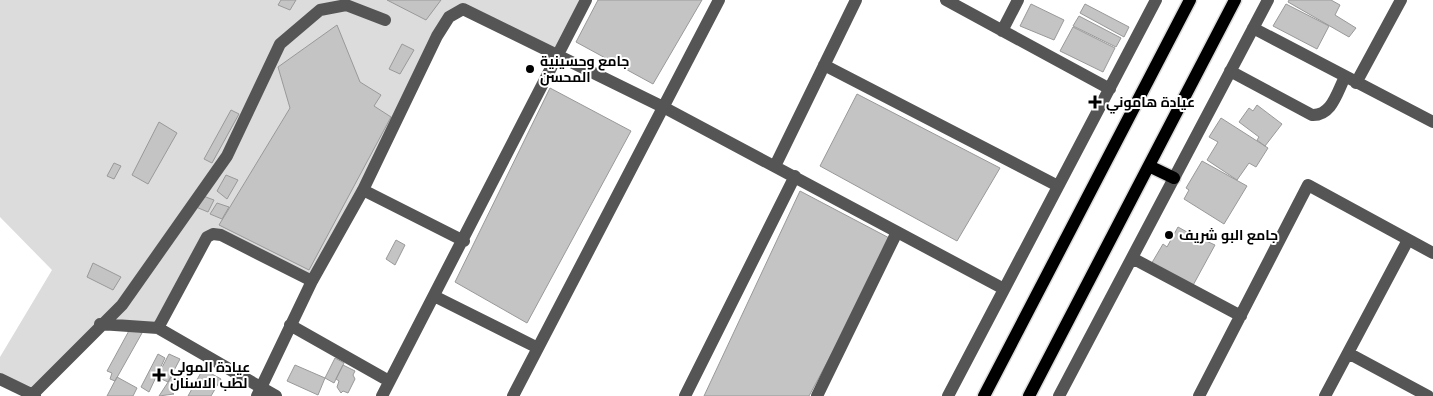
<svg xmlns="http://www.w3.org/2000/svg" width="1433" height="396" font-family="Ubuntu,Cairo,sans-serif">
	<rect width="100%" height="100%" fill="#fff"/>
	<path fill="#dcdcdc" d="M0,0H586L558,54L463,9L449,17L312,281L213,234L158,328L100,324L32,395L0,379V357L52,270L0,217Z"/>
	<path fill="#c4c4c4" stroke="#999" d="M281,0H296L290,10L278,5Z
		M387,0H441L426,20Z
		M598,0H702L653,84L576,42Z
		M1289,0H1331L1340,5L1335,15L1356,28L1349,37L1288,2Z
		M1031,4L1064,20L1054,40L1020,26Z
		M1085,4L1129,27L1124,37L1080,13Z
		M1286,4L1329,26L1317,49L1273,26Z
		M1079,16L1121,38L1116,47L1073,26Z
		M337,25L360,82L381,95L374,106L391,117L309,270L219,225L290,108L278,67Z
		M1073,27L1115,48L1103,72L1060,51Z
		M402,44L414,50L400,74L389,69Z
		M550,88L631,131L527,323L455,282Z
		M857,94L1000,168L957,241L820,166Z
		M1257,105L1282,124L1265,146L1257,140L1259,137L1239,122L1249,108L1253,111Z
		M231,110L239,114L212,163L204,159Z
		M1221,118L1268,148L1256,167L1249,163L1237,180L1207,160L1218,142L1209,137Z
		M159,122L177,133L148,184L132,175Z
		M1202,161L1247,186L1224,224L1184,199L1189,190L1186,188Z
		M114,163L121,166L114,179L107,176Z
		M226,175L238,180L227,199L217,191Z
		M800,191L893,240L809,396H704Z
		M203,196L214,200L208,212L196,207Z
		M217,203L229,207L222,219L210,214Z
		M1178,227L1194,236L1191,240L1201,246L1204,240L1215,245L1191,289L1150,266L1163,244L1167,247Z
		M396,240L405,245L395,265L386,259Z
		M93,263L121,277L113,290L87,277Z
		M131,327L142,333L115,381L110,379L112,373L107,371Z
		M158,354L165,358L149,392L141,387Z
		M169,354L180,359L168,382L157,377Z
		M335,358L344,363L334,383L325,378Z
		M295,365L325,378L318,395L287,381Z
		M343,365L355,371L353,375L355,379L348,393L343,391L341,393L337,387L339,381L336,379Z
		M203,369L221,379L211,396H188Z
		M174,373L185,377L180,386L177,384L172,393L174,394L159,396Z
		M117,377L137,388L133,396H107Z"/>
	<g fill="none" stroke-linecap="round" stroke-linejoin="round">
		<defs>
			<path id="major" d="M1149,166L1174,178
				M984,396L1190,0
				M1029,396L1235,0"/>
		</defs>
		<use href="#major" stroke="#dbdbdb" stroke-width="15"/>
		<path stroke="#555" stroke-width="12" d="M946,0L1110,89
			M1253,28L1433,122
			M1002,31L1018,0
			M824,65L1058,186
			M1230,71L1312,115C1332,116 1337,92 1345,77
			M1356,83L1401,0
			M775,166L856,0
			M363,190L464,241
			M1132,258L1241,316
			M434,296L538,348
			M100,324L158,328L276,396
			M290,325L389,381
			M158,328L207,237L213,234L221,235L312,281
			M1348,353L1428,396
			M0,379L35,396
			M32,395L122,305L227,156L280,44L320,10L346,5L385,20
			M257,396L312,281L363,190L437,36L449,17L463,9L665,108L1004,289
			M382,396L586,0
			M513,396L719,0
			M685,396L795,176
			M817,396L897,232
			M948,396L1156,0
			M1059,396L1268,0
			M1199,396L1308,185L1433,253
			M1325,396L1408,240"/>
		<use href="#major" stroke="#000" stroke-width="12"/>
	</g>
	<g fill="#000" stroke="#fff" stroke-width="2">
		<circle cx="530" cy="69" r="5"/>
		<path d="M1092.5 94.5h5v5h5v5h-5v5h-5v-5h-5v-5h5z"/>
		<circle cx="1169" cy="235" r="5"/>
		<path d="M156.5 367.5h5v5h5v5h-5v5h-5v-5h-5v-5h5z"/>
	</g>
	<g text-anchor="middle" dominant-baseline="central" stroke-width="4" stroke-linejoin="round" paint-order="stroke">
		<g font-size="14" font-weight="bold" fill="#000" stroke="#fff" text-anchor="start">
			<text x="540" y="61">جامع وحسينية<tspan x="540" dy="16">المحسن</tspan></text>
			<text x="1106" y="102">عيادة هاموني</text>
			<text x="1179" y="235">جامع البو شريف</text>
			<text x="170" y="367">عيادة المولى<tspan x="170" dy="16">لطب الاسنان</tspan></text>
		</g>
	</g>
</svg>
